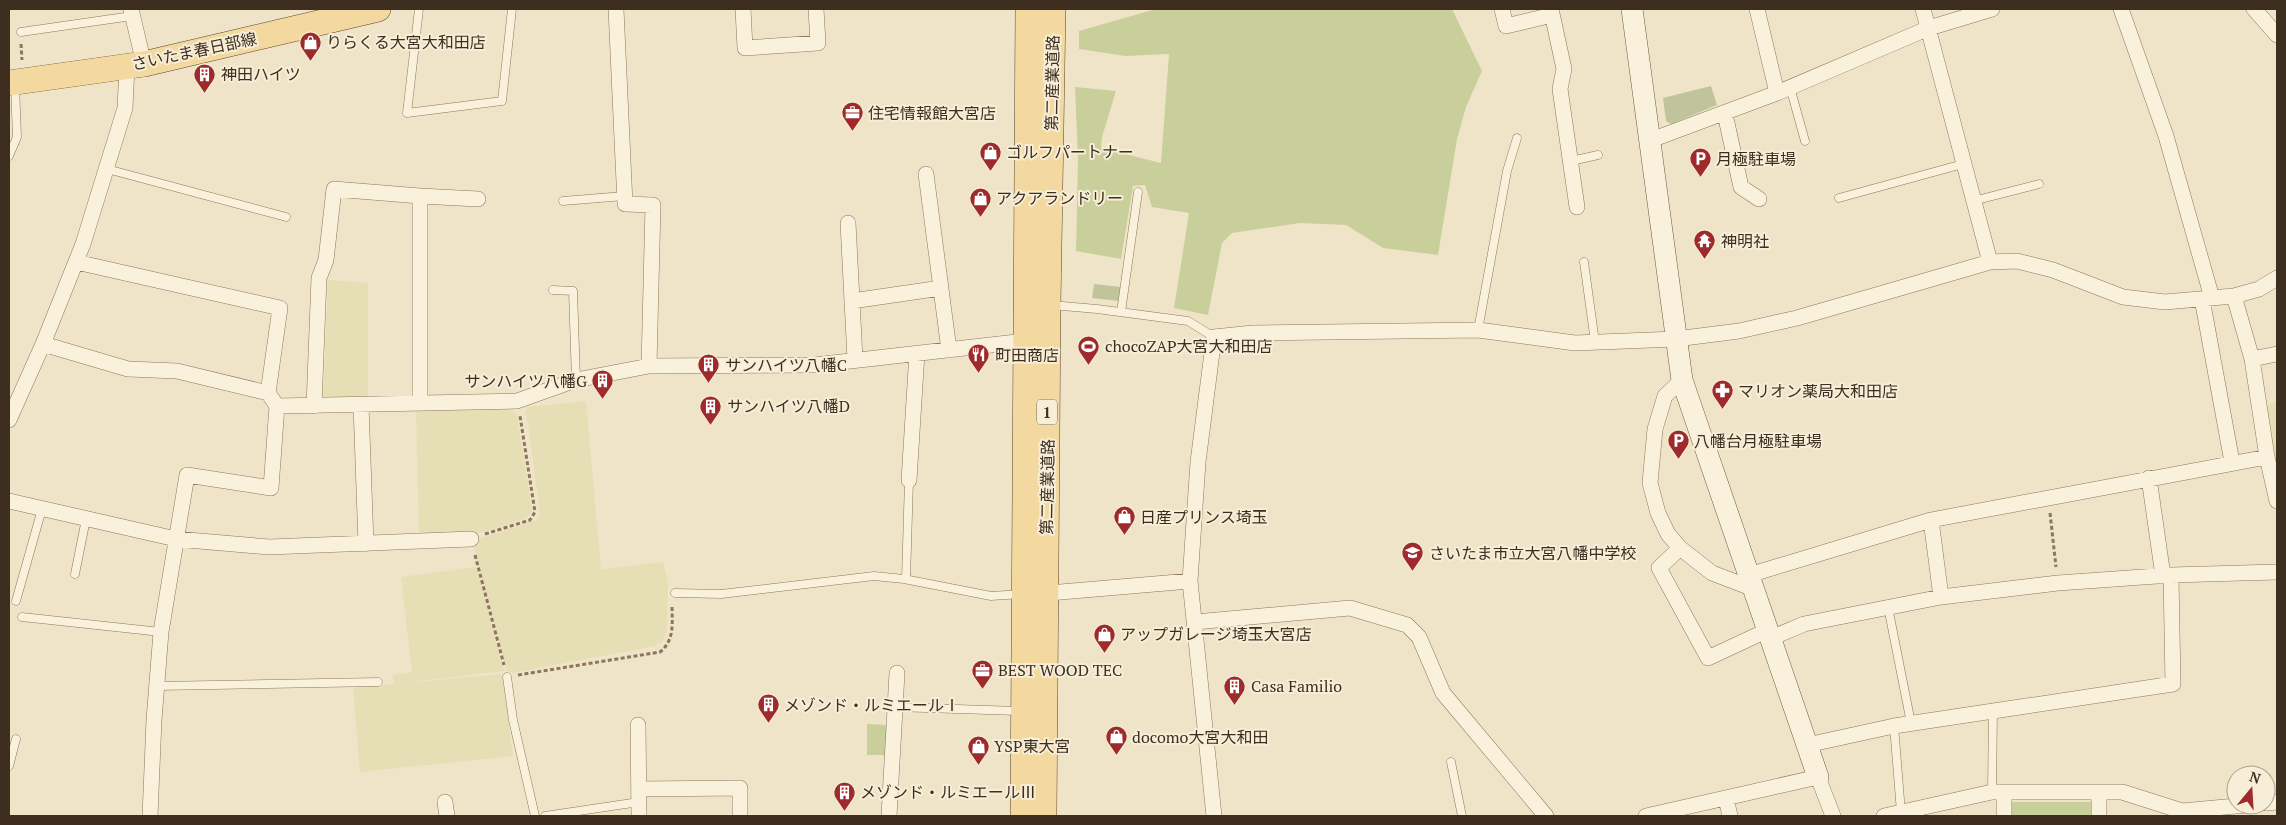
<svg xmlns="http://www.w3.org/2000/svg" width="2286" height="825" font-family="'PT Serif','Noto Sans JP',serif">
	<rect width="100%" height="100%" fill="#f0e4c8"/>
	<path fill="#e6deb5" d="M328,280L368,283V397L323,400Z
		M586,401L601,569L663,562L668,583L667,630L663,641L655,646L512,673L507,671L473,543L475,540L537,520L540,512L526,411L527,407Z
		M2277,402V485L2264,406Z
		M510,408L517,415L532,511L527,518L474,535L419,536L416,411Z
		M476,567L504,671L402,683L502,674L513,756L360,772L353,688L394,684L393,675L412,672L401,577Z"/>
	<path fill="#c9cf9b" d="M1156,9H1452L1482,71L1466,107L1457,139L1438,255L1383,248L1346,225L1300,223L1232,233L1222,243L1208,315L1174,308L1189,213L1152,207L1145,185L1133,186L1121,259L1076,251L1078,159L1075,87L1116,91L1102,137L1101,148L1161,163L1169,54L1125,56L1079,49V31Z
		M867,724L887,725L886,755H867Z
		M2007,802H2092L2093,816H2008Z"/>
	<path fill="#bfc49a" d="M1711,86L1717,105L1671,124L1666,121L1663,98Z
		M1094,284L1121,287L1119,301L1092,298Z"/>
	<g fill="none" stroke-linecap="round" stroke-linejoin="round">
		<defs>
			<path id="lane" d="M419,9L407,113L502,101L512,9
				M21,32L132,16
				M1790,87L1805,141
				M9,156L17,137L15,85
				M1571,161L1598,155
				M107,169L286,217
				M1839,198L1963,164
				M563,201L624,196
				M1973,201L2039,184
				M1584,262L1595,342
				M553,290L573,291L576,380
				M1051,305L1097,309L1188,321L1214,337
				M1121,312L1138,192
				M1478,330L1507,171L1517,138
				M75,574L86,519
				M906,579L909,480
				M675,593L721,594L874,576L904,579L991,596L1022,594
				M16,601L42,509
				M1888,607L1911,723
				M22,617L161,632
				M507,677L513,720L535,816
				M157,686L378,682
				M895,707L1021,711
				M1894,726L1901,812
				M1451,762L1462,816
				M9,766L16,739
				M1992,792L1993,710
				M545,816L639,802"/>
			<path id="street" d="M131,9L144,64
				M616,9L625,204L653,205L649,366
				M743,9L745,48L818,43L816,9
				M1502,9L1506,26L1552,15
				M1551,9L1564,69L1560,89L1577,207
				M1757,9L1777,93
				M1923,9L1990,262
				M2121,9L2166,136L2212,298
				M2254,9L2277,35
				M1725,114L1741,187L1759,199
				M1651,140L1777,93L1929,28L1992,9
				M926,174L949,350
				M420,196L478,199
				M848,223L855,359
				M2234,296L2252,359L2267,457L2277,501
				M2202,299L2232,462
				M852,301L941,288
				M43,344L128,369L177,371L268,393L280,308L76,262
				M2252,359L2277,354
				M1682,380L1665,396L1655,429L1650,483L1658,513L1668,534L1680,548L1712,573L1754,589
				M361,405L366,544
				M277,406L517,401L576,380L649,366L815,365L1034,340
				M314,406L319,278L326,260L334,189L420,196V403
				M9,420L43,344L83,244L125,108L127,66
				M2149,478L2163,576
				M909,480L917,353
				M9,501L176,539L269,547L471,539
				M1680,548L1659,568L1708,658L1768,630
				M1749,575L1931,520L2267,457
				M1037,594L1190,581
				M1941,597L2058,583L2171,575
				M1195,622L1350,608L1407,625L1419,637L1443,693L1546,816
				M1771,638L1804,624L1941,597L1931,520
				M638,725L639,816
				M1807,745L1894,726L2173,684L2171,575L2277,572
				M639,789L740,788V816
				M2099,793V816
				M2004,794V816
				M1726,798L1730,816
				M445,802L447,816
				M2266,803L2277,802
				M150,816L154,720L161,632L187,475L271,488L277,406L268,393
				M889,816L897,673
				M1214,816L1190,581L1198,462L1214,337L1253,333L1478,330L1575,343L1676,339L1739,331L1797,318L1990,262L2017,261L2053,270L2123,297L2165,302L2234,296L2259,289L2277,278
				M1646,816L1818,777L1833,816
				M1884,816L1992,792H2122L2182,811L2247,805"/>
			<path id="secondary" d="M1632,9L1682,380L1818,777"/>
			<path id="primary" d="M9,83L144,64L378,9
				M1023,816L1028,9
				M1044,816L1048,305L1053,9"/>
		</defs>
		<use href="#lane" stroke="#8d765c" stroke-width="9"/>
		<use href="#street" stroke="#8d765c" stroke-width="16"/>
		<use href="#secondary" stroke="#6f573f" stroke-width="22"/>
		<use href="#primary" stroke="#5b4430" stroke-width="26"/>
		<path stroke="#8d765c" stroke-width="3" stroke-dasharray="4 2.5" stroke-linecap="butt" d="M21,44L22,60
			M2050,513L2056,567
			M485,534L530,520L535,512L520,416
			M475,555L504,665
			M518,675L660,652C675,640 672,623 672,605"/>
		<use href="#lane" stroke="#faf1dc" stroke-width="8"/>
		<use href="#street" stroke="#faf1dc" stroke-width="15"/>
		<use href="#secondary" stroke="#faf1dc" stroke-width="21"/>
		<use href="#primary" stroke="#f3d9a0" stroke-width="25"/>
	</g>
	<defs>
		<symbol id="shop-pin" viewBox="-11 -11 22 30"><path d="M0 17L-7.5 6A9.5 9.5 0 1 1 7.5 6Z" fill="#9e2a2b" stroke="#f7eed8"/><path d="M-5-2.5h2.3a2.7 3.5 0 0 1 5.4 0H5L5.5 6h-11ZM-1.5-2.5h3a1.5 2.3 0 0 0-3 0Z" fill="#fff"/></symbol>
		<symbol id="building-pin" viewBox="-11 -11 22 30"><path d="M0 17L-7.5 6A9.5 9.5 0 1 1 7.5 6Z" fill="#9e2a2b" stroke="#f7eed8"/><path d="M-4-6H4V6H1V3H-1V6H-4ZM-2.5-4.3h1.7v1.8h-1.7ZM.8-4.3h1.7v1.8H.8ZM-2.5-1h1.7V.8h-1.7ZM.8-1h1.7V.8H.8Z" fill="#fff"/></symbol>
		<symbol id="office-pin" viewBox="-11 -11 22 30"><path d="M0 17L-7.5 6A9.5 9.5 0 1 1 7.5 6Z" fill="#9e2a2b" stroke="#f7eed8"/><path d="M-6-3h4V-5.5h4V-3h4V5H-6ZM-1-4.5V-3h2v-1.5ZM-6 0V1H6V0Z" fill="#fff"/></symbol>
		<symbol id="parking-pin" viewBox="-11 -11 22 30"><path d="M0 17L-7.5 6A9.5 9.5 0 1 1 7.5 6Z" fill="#9e2a2b" stroke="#f7eed8"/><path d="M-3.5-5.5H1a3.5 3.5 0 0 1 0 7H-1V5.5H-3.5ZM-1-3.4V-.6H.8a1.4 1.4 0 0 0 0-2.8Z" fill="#fff"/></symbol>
		<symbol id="temple-pin" viewBox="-11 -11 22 30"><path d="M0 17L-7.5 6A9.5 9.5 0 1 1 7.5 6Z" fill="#9e2a2b" stroke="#f7eed8"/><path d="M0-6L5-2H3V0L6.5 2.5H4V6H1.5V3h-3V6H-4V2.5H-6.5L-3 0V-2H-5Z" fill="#fff"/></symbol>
		<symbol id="stadium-pin" viewBox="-11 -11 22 30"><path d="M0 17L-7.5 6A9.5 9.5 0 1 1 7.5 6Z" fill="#9e2a2b" stroke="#f7eed8"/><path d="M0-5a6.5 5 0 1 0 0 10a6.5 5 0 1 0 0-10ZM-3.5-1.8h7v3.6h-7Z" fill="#fff"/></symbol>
		<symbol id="restaurant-pin" viewBox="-11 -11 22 30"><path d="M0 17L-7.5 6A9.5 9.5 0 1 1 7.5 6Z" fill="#9e2a2b" stroke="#f7eed8"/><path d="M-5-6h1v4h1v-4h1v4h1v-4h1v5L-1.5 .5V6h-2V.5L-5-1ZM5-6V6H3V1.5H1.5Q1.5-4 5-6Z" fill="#fff"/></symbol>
		<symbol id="pharmacy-pin" viewBox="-11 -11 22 30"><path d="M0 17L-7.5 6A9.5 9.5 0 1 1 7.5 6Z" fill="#9e2a2b" stroke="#f7eed8"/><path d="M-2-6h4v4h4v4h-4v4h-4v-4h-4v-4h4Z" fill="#fff"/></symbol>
		<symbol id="school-pin" viewBox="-11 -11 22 30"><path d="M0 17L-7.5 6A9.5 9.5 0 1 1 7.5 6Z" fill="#9e2a2b" stroke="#f7eed8"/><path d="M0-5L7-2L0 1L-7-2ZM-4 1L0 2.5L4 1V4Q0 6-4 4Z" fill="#fff"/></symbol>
	</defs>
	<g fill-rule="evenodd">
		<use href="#shop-pin" x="298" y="30" width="25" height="34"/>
		<use href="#building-pin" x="192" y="62" width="25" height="34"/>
		<use href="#office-pin" x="840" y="100" width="25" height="34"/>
		<use href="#shop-pin" x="978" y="140" width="25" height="34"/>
		<use href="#parking-pin" x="1688" y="146" width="25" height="34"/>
		<use href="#shop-pin" x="968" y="186" width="25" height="34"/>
		<use href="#temple-pin" x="1692" y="228" width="25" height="34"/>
		<use href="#stadium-pin" x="1076" y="334" width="25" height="34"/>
		<use href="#restaurant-pin" x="966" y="342" width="25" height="34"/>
		<use href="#building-pin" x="696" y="352" width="25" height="34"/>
		<use href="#building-pin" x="590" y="368" width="25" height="34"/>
		<use href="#pharmacy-pin" x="1710" y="378" width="25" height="34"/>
		<use href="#building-pin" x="698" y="394" width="25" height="34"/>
		<use href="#parking-pin" x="1666" y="428" width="25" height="34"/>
		<use href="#shop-pin" x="1112" y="504" width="25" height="34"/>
		<use href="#school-pin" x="1400" y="540" width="25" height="34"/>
		<use href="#shop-pin" x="1092" y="622" width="25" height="34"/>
		<use href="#office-pin" x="970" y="658" width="25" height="34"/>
		<use href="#building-pin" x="1222" y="674" width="25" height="34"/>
		<use href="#building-pin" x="756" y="692" width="25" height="34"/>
		<use href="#shop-pin" x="1104" y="724" width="25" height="34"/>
		<use href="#shop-pin" x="966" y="734" width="25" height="34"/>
		<use href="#building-pin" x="832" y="780" width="25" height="34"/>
	</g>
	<g text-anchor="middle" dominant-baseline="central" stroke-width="4" stroke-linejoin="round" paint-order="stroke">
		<rect fill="#f7eed8" stroke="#756857" stroke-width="1" x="1037" y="399.5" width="20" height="25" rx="4"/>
		<g font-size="15" font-weight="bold" fill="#3d2e20">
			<text x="1047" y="412">1</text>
		</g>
		<g font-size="16" fill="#3d2e20" stroke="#f7eed8" text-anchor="start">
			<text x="326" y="42">りらくる大宮大和田店</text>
			<text x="221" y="74">神田ハイツ</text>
			<text x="868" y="113">住宅情報館大宮店</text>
			<text x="1006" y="152">ゴルフパートナー</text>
			<text x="1716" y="159">月極駐車場</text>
			<text x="996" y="198">アクアランドリー</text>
			<text x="1721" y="241">神明社</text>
			<text x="1105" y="346">chocoZAP大宮大和田店</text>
			<text x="995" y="355">町田商店</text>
			<text x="725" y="365">サンハイツ八幡C</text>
			<text x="587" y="381" text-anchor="end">サンハイツ八幡G</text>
			<text x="1738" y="391">マリオン薬局大和田店</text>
			<text x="727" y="406">サンハイツ八幡D</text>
			<text x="1694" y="441">八幡台月極駐車場</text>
			<text x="1140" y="517">日産プリンス埼玉</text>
			<text x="1429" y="553">さいたま市立大宮八幡中学校</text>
			<text x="1120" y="634">アップガレージ埼玉大宮店</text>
			<text x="998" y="670">BEST WOOD TEC</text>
			<text x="1251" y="686">Casa Familio</text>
			<text x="784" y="705">メゾンド・ルミエールⅠ</text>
			<text x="1132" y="737">docomo大宮大和田</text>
			<text x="994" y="746">YSP東大宮</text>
			<text x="860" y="792">メゾンド・ルミエールⅢ</text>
		</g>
		<g font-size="16" fill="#3d2e20" stroke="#f7eed8">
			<text transform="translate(194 51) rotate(-12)">さいたま春日部線</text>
			<text transform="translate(1052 83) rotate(-89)">第二産業道路</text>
			<text transform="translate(1047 487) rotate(-89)">第二産業道路</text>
		</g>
	</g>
	<rect width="2286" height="825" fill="none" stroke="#3d2e20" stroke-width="20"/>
	<g transform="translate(2251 790) rotate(18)"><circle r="24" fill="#f7eed8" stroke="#ada18e"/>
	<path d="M0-4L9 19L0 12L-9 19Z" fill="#9e2a2b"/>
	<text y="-8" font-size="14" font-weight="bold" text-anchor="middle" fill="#3d2e20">N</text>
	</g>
</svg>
